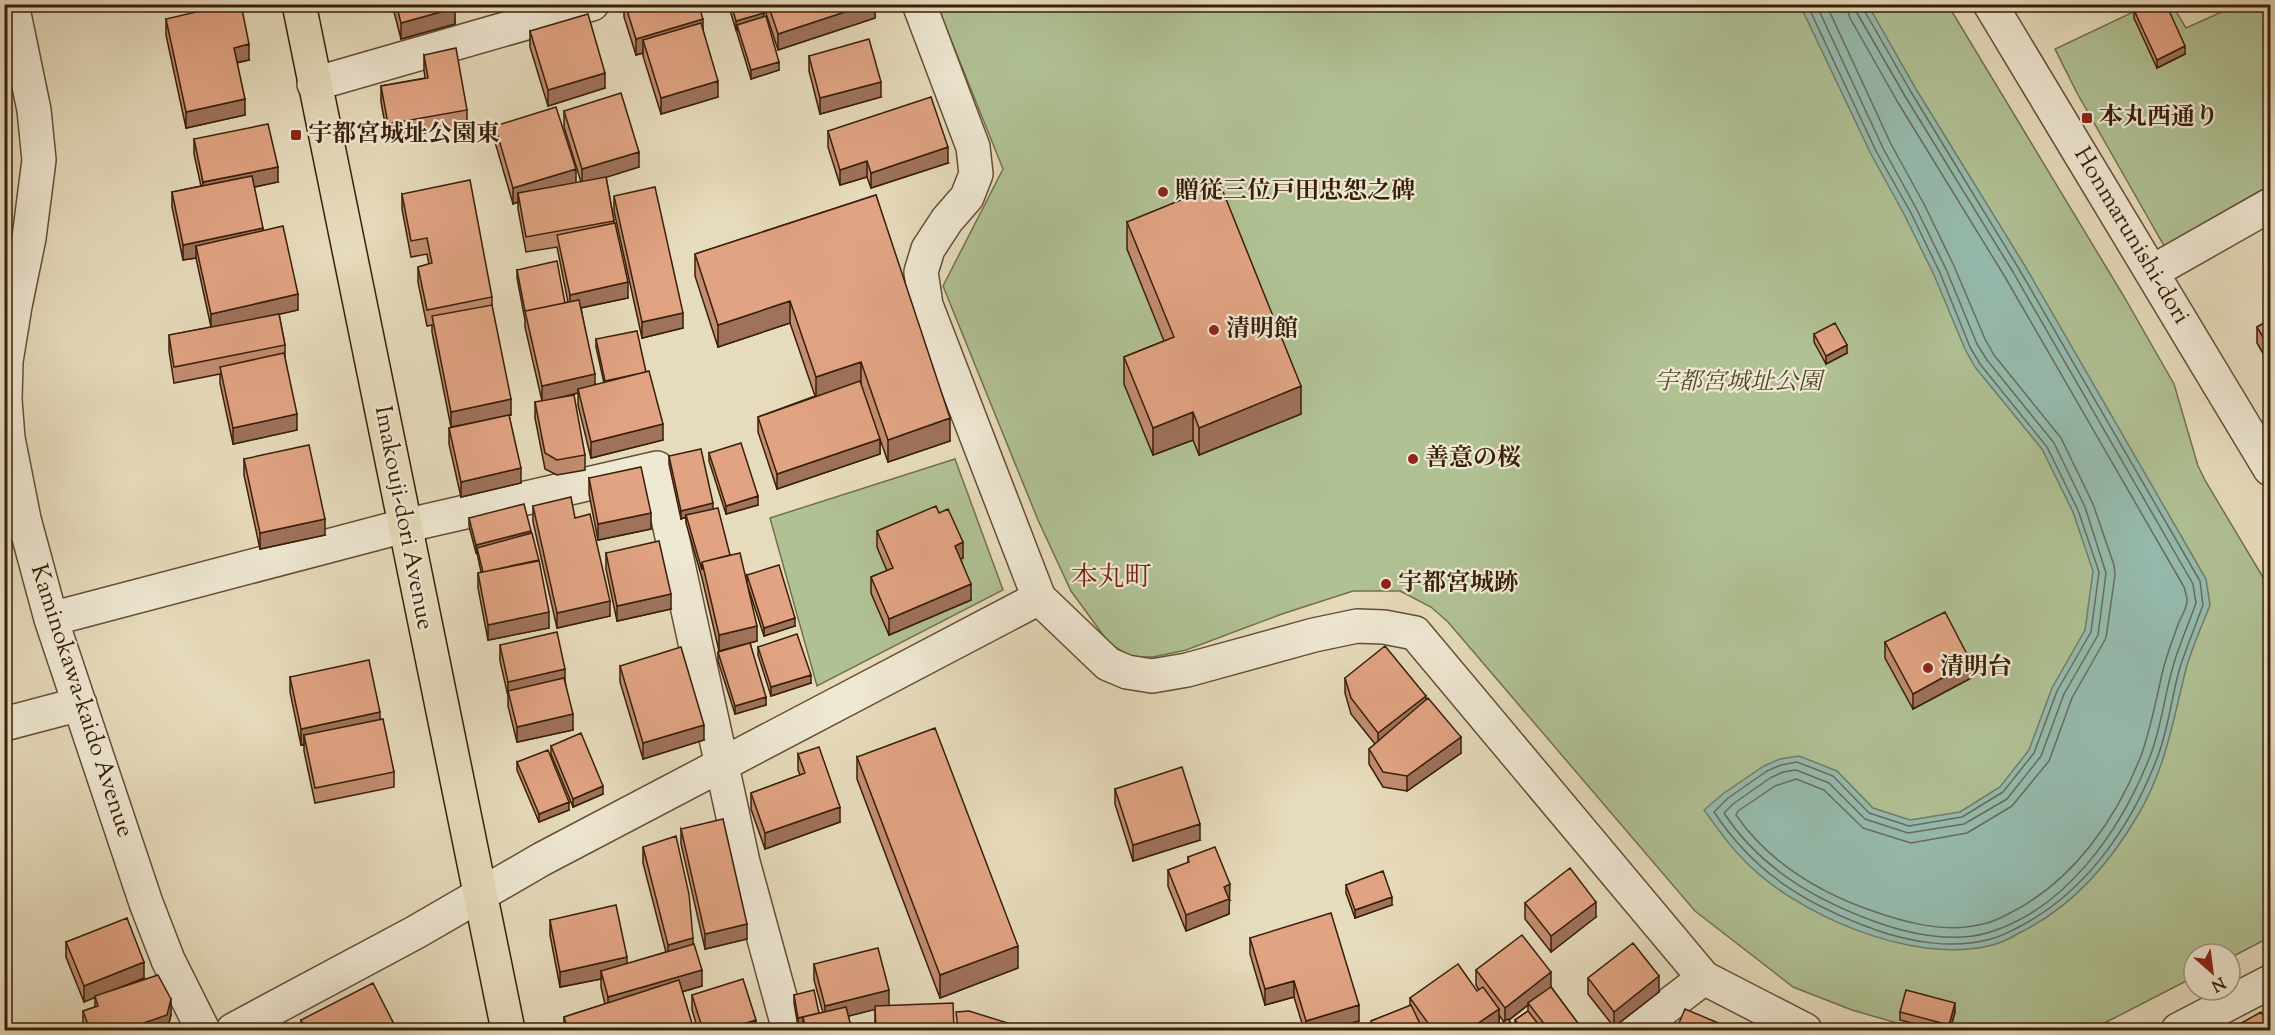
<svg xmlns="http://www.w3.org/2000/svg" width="2275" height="1035" font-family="'Sorts Mill Goudy','Noto Serif JP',serif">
	<rect width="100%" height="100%" fill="#e6dbbc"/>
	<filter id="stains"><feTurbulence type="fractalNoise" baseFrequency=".00333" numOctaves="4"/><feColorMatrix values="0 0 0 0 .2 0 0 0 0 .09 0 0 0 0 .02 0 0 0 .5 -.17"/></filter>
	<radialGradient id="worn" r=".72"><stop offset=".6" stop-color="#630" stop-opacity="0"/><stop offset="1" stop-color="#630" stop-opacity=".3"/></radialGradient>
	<path fill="#b0c194" stroke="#74704e" stroke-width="1.5" d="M937,5H1948L2123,295L2174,384L2198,466L2206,482L2270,589V937L2230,958V954H2194V977L2091,1030H1921L1852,1010L1793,987L1695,911L1448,622L1431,607L1400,591H1353L1282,614L1186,650L1153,657H1131L1109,643L1071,591L1038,520L943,286L1003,169Z
		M2148,5H2172L2186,28L2237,5H2270V193L2167,251L2077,93L2055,49Z
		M955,459L1003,590L817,686L770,518Z"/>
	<path fill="#96bbae" stroke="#707d6c" stroke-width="1.5" d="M1800,5H1868L1916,89L2025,266L2206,579L2210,605C2202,626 2192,647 2186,669C2173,720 2166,768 2138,815C2110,863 2072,907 2021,932C2011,938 2000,944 1988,946C1911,964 1793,914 1741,857C1727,843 1716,826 1704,810L1724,793L1764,766L1780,759L1799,756L1837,771L1873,808L1910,820L1960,812L2000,787L2029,750L2052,688L2085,630L2093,571L2073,512L2042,449L1975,367L1965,349L1934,275L1905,216L1871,154Z"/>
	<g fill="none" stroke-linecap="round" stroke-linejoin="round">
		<path stroke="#676d5c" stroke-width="1.5" d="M1807,4L1876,151L1911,213L1940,273L1970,347L1980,364L2047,447L2078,510L2099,572L2091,632L2057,691L2034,753L2003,792L1962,817L1909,826L1869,813L1833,776L1797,762L1781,765L1767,771L1728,798L1714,812C1755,874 1807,905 1876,930C1910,942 1952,949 1987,940C1998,938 2007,933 2017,928C2084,894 2129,830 2156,761C2169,730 2171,696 2181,664C2188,644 2196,624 2203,605L2200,581L2019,269L1911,92L1864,10L1863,4
			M1816,4L1883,148L1917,210L1946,269L1977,344L1987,360L2054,443L2085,507L2106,573L2098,635L2064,694L2041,756L2007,799L1964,824L1908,833L1865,819L1829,783L1796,770L1783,772L1770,778L1733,804L1724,813C1760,868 1815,900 1876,922C1909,934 1952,943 1987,933C2066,910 2120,831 2149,759C2162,728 2164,695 2174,663C2180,643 2189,623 2196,603L2193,584L2013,272L1905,96L1857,13L1856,4
			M1826,4L1891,144L1925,206L1954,266L1985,339L1994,355L2061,438L2093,504L2114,565L2115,575L2106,638L2072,698L2049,761L2012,806L1967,833L1911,843L1863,828L1824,790L1796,779L1775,786L1738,811L1736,815C1767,860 1816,891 1867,909C1903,922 1944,934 1983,924C1993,922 2003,917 2012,912C2074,880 2118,817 2142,753C2151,727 2156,701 2162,674C2166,656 2173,639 2179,622C2182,616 2187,607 2187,601C2187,596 2185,591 2184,587L2005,277L1897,101L1850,18L1846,4"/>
		<defs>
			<path id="minor" d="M12,4L34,110L39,160L29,238L15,306L6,361L5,400L8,438L24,519L51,619L146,903L168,960L203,1030
				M919,4L973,147L976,174L967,197L947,220L928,249L921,272L926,305L1039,598L1108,664L1127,672L1152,676L1187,670L1314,635L1357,626L1384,627L1415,633L1704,978L1805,1030
				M1990,4L2270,469
				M314,84L592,4
				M2152,272L2270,205
				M51,619L404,526L657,468L743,862L789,1030
				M4,724L80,704
				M233,1030L416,932L542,859L1039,598
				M1636,1030L1704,978
				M2178,1030L2270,982"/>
			<path id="major" d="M299,4L508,1030"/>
		</defs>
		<use href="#minor" stroke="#644e36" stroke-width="36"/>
		<use href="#major" stroke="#381f09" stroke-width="36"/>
		<use href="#minor" stroke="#efe8d3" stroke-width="33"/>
		<use href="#major" stroke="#e6dbbc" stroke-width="33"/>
	</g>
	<path fill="#c28c70" stroke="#381f09" stroke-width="1.5" d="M392,4H454L455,24L401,39Z
		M624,4H698L703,30L718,97L661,114L643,56V53L636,55L624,17Z
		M728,4H762L764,17L779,70L751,79L737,33V29L736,30Z
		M763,4H875V18L778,50Z
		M2134,10L2185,54L2157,68L2134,18Z
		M166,19L249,60L237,63L245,115L186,128L166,35Z
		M530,31L605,88L548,106L530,47Z
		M424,55L467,110V125L388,140L381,102V86L425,78L424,70Z
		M809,56L881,97L820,114L809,71Z
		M564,111L639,167L606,177L628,298L581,308L595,385L604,383L596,347V339L646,372L663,440L591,458L578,405V393L559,398L585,455V470L557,475L545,469L535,418V402L542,401L525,327V320L517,278V270L565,303L568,302L557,247L526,252L518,209V202L513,204L495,142V126L576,183L581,182L564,127Z
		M828,131L948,163L871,188L867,177L840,185L828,147Z
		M194,139L278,182L254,187L263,231L298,310L279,314L285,345V358L297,430L233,444L220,383V374L174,383L169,351V335L211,327L196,258L183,260L172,207V192L201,186L194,154Z
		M402,194L492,297V307L511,415H509L521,483L461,497L449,444V428L451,427L432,332V325L427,326L418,282V267L429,264L427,254L411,257L402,209Z
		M876,195L950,441L888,462L880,439V454L777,489L758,432V417L815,396L790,323L718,347L695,276V254Z
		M614,196L683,328L642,338L614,211Z
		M1127,222L1301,414L1199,455L1193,440L1153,455L1124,384V357L1164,341L1127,249Z
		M2271,319V367L2257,343V327Z
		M1814,334L1847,353L1826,364L1814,342Z
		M709,453L758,505L726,514L709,461Z
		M669,456L713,509L730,555L747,582V575L795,626L764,636L747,584L757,641L750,643L766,705L735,714L718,661V652L742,645L719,651L702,578L686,523V517L681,519L669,464Z
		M244,459L325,535L260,549L244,475Z
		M589,478L651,529L598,540L589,494Z
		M533,506L575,518L610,616L557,628L533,522Z
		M939,513L963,558L961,559L971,600L889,635L871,593V577L887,571L877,547V531Z
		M469,518L531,534L539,564L549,628L488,640L478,588V573L481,572L477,553H476L469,526Z
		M606,553L671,609L617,621L606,569Z
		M1885,642L1971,678L1913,709L1885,658Z
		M500,645L565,680L573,730L517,742L508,706V696L500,661Z
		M758,647L811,683L771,696L758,655Z
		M620,666L704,740L643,759L620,682Z
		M290,677L380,719L394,772V787L315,803L304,751V744L301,745L290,692Z
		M1345,678L1426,700L1461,753L1407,791L1383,787L1369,764V749L1375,744L1351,714L1345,693Z
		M551,746L603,794L573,807L551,754Z
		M798,754L840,822L765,849L751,809V793L800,775L798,770Z
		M857,757L1018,968L940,998L857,779Z
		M517,762L569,810L539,822L517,770Z
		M1115,789L1200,840L1133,861L1115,804Z
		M681,829L747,939L705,949L681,844Z
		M643,847L693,944L702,986L682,992L694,1030H564V1017L605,1004L601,987V979L560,987L550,935V920L627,964L666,952L643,863Z
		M1188,857L1230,900H1229V914L1186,931L1168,886V870L1188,863Z
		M1346,885L1392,905L1355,918L1346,893Z
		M1525,903L1596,917L1551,952L1525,919Z
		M1250,938L1359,1021L1327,1030H1304L1294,997L1265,1005L1250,954Z
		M66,942L144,978L111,991L171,1015L167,1030H84L83,1027V1011L95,1007V997L84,1002L66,957Z
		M814,964L889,1005L954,1030H875V1009L848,1016L852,1030H803V1025L798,1026L794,1003V995L819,1013H823L814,980Z
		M1476,970L1551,987L1583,1030H1517L1515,1028V1020L1528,1011V1005L1509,1020L1504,1022L1499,1015V1024L1490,1030H1371V1021L1410,1006V998L1477,991L1479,990L1476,985Z
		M1588,978L1659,992L1614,1027L1588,994Z
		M692,995L756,1030H698L692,1010Z
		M1900,1012H1955L1950,1030H1938L1900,1020Z
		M301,1020L397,1030H301Z"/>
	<path fill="#9e725b" stroke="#381f09" stroke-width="1.5" d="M869,4H875V18L778,50V34Z
		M455,8V24L401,39V23Z
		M764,13V21L737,25V29L736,30V21Z
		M703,19V35L643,40V53L636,55V39Z
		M249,44V60L234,63V48Z
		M2185,46V54L2157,68V60Z
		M779,62V70L751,79V70Z
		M605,73V88L548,106V90Z
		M718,81V97L661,114V98Z
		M881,82V97L820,114V98Z
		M245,99V115L186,128V112Z
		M948,147V163L871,188V173Z
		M639,152V167L582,185V169Z
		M867,161V177L840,185V170Z
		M278,167V182L203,198V182Z
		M576,169V185L518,193V202L513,204V188Z
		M263,228V244L196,246V258L183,260V245Z
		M628,282V298L570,310V295Z
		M298,294V310L211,330V314Z
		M790,301V323L718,347V325Z
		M683,313V328L642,338V322Z
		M1847,345V353L1826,364V356Z
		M861,362V384L816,399V377Z
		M595,374V390L578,389V393L542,402V386Z
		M1301,386V414L1199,455V428Z
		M511,399V415L451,427V412Z
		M1193,412V440L1153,455V428Z
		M297,414V430L233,444V428Z
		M950,418V441L888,462V440Z
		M663,424V440L591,458V442Z
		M880,439V454L777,489V474Z
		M521,468V483L461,497V482Z
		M758,496V505L726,514V506Z
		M713,503V511L686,515V517L681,519V511Z
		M651,513V529L598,540V524Z
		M325,519V535L260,549V533Z
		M531,531V539L477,548V553H476V545Z
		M963,542V558L955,561V546Z
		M971,584V600L889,635V619Z
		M671,594V609L617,621V606Z
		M610,601V616L557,628V613Z
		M549,612V628L488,640V625Z
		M795,618V626L764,636V628Z
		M757,626V641L719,651V635Z
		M1971,662V678L1913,709V694Z
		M565,669V684L508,692V682Z
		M811,675V683L771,696V687Z
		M1426,696V712L1378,749V733Z
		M766,697V705L735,714V706Z
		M380,712V728L304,735V744L301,745V729Z
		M573,714V730L517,742V727Z
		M704,725V740L643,759V743Z
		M1461,737V753L1407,791V776Z
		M603,786V794L573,807V799Z
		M569,802V810L539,822V814Z
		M840,807V822L765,849V833Z
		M1200,824V840L1133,861V845Z
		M1230,884L1229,914L1186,931V915L1224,887Z
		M1392,897V905L1355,918V910Z
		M1596,902V917L1551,952V936Z
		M747,924V939L705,949V934Z
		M693,938V953L668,960V945Z
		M1018,946V968L940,998V975Z
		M627,957V973L601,971V979L560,987V972Z
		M144,962V978L84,1002V986Z
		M702,970V986L608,1013V997Z
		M1551,972V988L1528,1003V1005L1505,1023V1008Z
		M1659,976V992L1614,1027V1012Z
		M1294,981V997L1265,1005V989Z
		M889,990V1006L825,1022V1006Z
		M171,999V1015L167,1030H123Z
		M1955,1003V1012L1950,1030H1949V1025Z
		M1359,1005V1021L1327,1030H1306V1021Z
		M1499,1009V1024L1490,1030H1468Z
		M803,1017V1025L798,1026V1018Z
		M756,1020V1030H723Z"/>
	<path fill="#e1a382" stroke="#381f09" stroke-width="1.5" d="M230,4H241L249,44L234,48L245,99L186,112L166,19Z
		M396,4H454L455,8L401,23Z
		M625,4H698L703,19L636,39Z
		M731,4H762L764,13L736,21Z
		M768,4H869L778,34Z
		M2143,4H2166L2185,46L2157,60L2134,10Z
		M588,14L605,73L548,90L530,31Z
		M766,16L779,62L751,70L737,25Z
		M701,23L718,81L661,98L643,40Z
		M869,39L881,82L820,98L809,56Z
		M456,48L467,110L388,124L381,86L428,78L424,55Z
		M621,93L639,152L582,169L564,111Z
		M931,97L948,147L871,173L867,161L840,170L828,131Z
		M556,107L576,169L513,188L495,126Z
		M268,124L278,167L203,182L194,139Z
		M252,176L263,228L183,245L172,192Z
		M606,177L614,221L526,237L518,193Z
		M470,180L492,297L427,310L418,267L432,263L427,238L411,241L402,194Z
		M1220,184L1301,386L1199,428L1193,412L1153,428L1124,357L1174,337L1127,222Z
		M655,187L683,313L642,322L614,196Z
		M876,195L950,418L888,440L861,362L816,377L790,301L718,325L695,254Z
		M615,223L628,282L570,295L557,235Z
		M283,226L298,294L211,314L196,246Z
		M557,261L565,303L525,311L517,270Z
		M579,300L595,374L542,386L525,311Z
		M492,305L511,399L451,412L432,316Z
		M279,314L285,345L174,367L169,335Z
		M2271,319V351L2257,327Z
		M1835,323L1847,345L1826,356L1814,334Z
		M637,331L646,372L605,381L596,339Z
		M284,353L297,414L233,428L220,367Z
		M649,371L663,424L591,442L578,389Z
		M860,381L880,439L777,474L758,417Z
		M574,395L585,455L557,460L545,453L535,402Z
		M509,415L521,468L461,482L449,428Z
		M741,443L758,496L726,506L709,453Z
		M309,445L325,519L260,533L244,459Z
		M701,449L713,503L681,511L669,456Z
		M641,467L651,513L598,524L589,478Z
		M571,497L575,518L590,514L610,601L557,613L533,506Z
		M524,504L531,531L476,545L469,518Z
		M936,506L939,513L948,509L963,542L955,546L971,584L889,619L871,577L893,568L877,531Z
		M718,508L730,555L702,562V570L686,515Z
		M532,533L539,561L483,572L477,548Z
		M659,541L671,594L617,606L606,553Z
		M740,553L757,626L719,635L702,562Z
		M539,560L549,612L488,625L478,573Z
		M779,565L795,618L764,628L747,575Z
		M1945,612L1971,662L1913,694L1885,642Z
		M557,632L565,669L508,682L500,645Z
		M797,634L811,675L771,687L758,647Z
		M750,643L766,697L735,706L718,652Z
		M1385,646L1426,696L1378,733L1351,698L1345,678Z
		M681,647L704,725L643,743L620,666Z
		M369,660L380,712L301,729L290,677Z
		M564,678L573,714L517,727L508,691Z
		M1428,698L1461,737L1407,776L1383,772L1369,749Z
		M383,719L394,772L315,788L304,735Z
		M935,728L1018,946L940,975L857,757Z
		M581,733L603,786L573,799L551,746Z
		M819,747L840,807L765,833L751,793L805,773L798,754Z
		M548,750L569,802L539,814L517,762Z
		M1182,767L1200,824L1133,845L1115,789Z
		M723,819L747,924L705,934L681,829Z
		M676,836L689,894L693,938L668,945L643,847Z
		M1215,847L1230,884L1224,887L1229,899L1186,915L1168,870L1189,862L1188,857Z
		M1570,868L1596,902L1551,936L1525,903Z
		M1383,871L1392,897L1355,910L1346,885Z
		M616,905L627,957L560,972L550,920Z
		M1331,913L1359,1005L1306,1021L1294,981L1265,989L1250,938Z
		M127,918L144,962L84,986L66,942Z
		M1522,935L1551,972L1505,1008L1476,970Z
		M1633,943L1659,976L1614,1012L1588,978Z
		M694,944L702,970L608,997L601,971Z
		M878,948L889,990L825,1006L814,964Z
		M1458,964L1477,991L1483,987L1499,1009L1468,1030H1433L1410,998Z
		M158,975L171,999L167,1015L123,1030H90L83,1011L98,1006L95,996Z
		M743,979L756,1020L723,1030H703L692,995Z
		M679,980L694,1030H568L564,1017Z
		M373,983L397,1030H306L301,1020Z
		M1551,987L1583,1030H1549L1528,1003Z
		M814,990L819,1013L798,1018L794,995Z
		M1906,990L1955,1003L1949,1025L1900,1012Z
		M953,1003L954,1030H876L875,1006Z
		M1411,1005L1423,1030H1375L1371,1021Z
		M846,1007L852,1030H806L803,1017Z
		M1685,1009L1723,1025L1721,1030H1676Z
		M969,1011L1030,1030H958L956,1012Z
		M1528,1011L1543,1030H1523L1515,1020Z
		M2261,1012L2271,1028V1030H2229Z
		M1508,1019L1516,1030H1492Z
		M1738,1024L1747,1030H1733Z"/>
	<g fill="#8f2418" stroke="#efe8d3" stroke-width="2">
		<rect x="2081" y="112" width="12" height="12" rx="3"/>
		<rect x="290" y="129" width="12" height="12" rx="3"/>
		<circle cx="1163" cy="192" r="6"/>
		<circle cx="1214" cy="330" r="6"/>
		<circle cx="1413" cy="459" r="6"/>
		<circle cx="1386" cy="584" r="6"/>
		<circle cx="1928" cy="668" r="6"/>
	</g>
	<g text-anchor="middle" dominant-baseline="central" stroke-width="4.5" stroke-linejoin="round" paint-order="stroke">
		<g font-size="24" font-weight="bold" fill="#381f09" stroke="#efe8d3" text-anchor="start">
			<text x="2099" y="118">本丸西通り</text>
			<text x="308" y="135">宇都宮城址公園東</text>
			<text x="1175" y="192">贈従三位戸田忠恕之碑</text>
			<text x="1226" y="330">清明館</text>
			<text x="1425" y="459">善意の桜</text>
			<text x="1398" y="584">宇都宮城跡</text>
			<text x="1940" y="668">清明台</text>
		</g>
		<g font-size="24" fill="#381f09" stroke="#efe8d3">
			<text transform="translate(2131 236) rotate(59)">Honmarunishi-dori</text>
			<text transform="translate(403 518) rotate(79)">Imakouji-dori Avenue</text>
			<text transform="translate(81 701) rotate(72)">Kaminokawa-kaido Avenue</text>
		</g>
		<g font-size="24" font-style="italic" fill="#56482c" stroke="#efe8d3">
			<text x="1738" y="383">宇都宮城址公園</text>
		</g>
		<g font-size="27" fill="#7a1f14" stroke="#efe8d3">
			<text x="1111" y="578">本丸町</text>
		</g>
	</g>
	<rect width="2275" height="1035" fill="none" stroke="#e6dbbc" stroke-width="24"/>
	<rect x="6" y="6" width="2263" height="1023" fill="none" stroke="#381f09" stroke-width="3"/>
	<rect x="12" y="12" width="2251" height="1011" fill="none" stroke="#381f09" stroke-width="1.5"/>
	<g transform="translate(2212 972) rotate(152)"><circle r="28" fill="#efe8d3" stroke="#a69882" stroke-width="1.5"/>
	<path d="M0-4.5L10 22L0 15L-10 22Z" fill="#8f2418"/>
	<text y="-9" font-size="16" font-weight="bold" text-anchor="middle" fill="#381f09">N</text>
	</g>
	<rect width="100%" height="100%" filter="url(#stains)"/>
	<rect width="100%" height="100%" fill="url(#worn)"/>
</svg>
